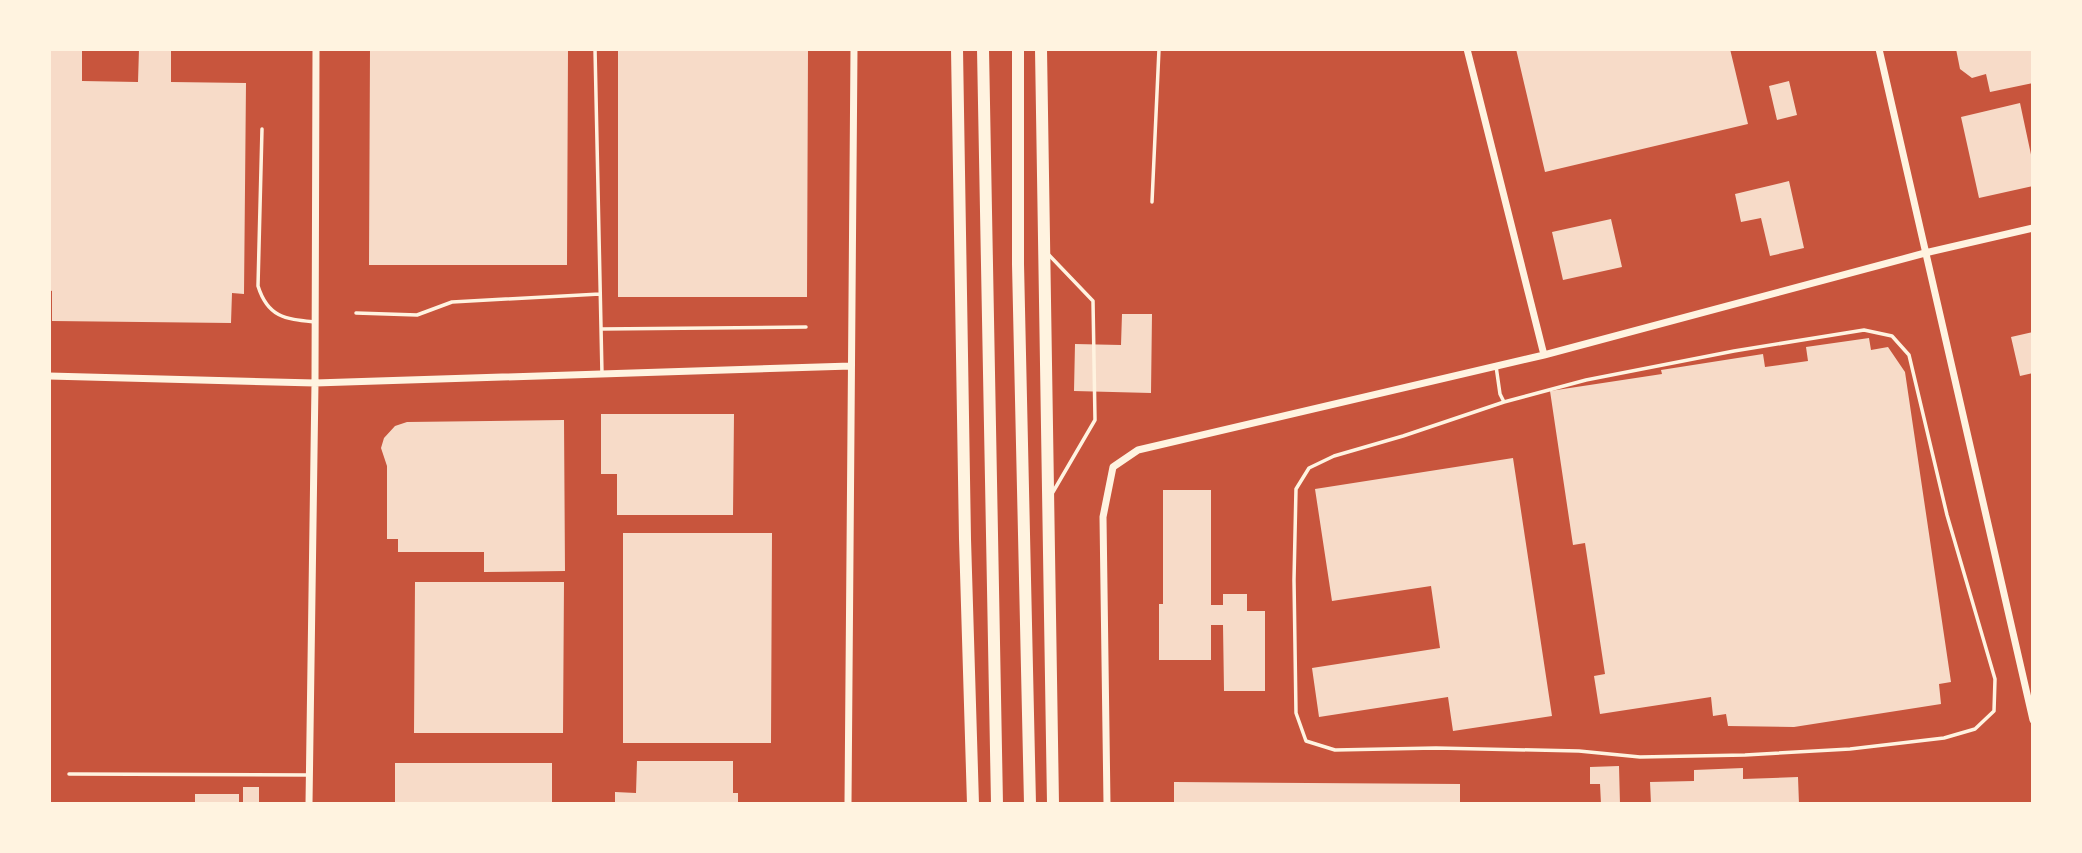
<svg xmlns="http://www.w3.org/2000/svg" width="2082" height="853" font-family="'Golos Text',sans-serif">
	<rect width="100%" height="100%" fill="#c8553d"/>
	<path fill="#f7dbc8" d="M49,49H82V81L138,82L139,49H171V82L246,83L244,294L232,293L231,323L52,321V291L49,290Z
		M370,49H568L567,265H369Z
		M618,49H808L807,297H618Z
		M1516,49H1730L1748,124L1545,172Z
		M1956,49H2033V83L1990,92L1986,74L1972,78L1960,69Z
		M1789,81L1797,115L1777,120L1769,86Z
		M2020,103L2033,164V186L1979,198L1961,117Z
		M1789,181L1804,248L1770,256L1761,218L1741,222L1735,194Z
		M1611,219L1622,267L1563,280L1552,232Z
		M1122,314H1152L1151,393L1074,391L1075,344L1121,345Z
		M2033,332V373L2020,376L2011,337Z
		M1869,338L1871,350L1888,347L1905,372L1951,682L1939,684L1941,704L1794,727L1728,726L1726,714L1713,716L1711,697L1600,714L1594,676L1605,674L1585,543L1573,545L1550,391L1662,374L1661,370L1763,354L1765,367L1808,361L1806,347Z
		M601,414H734L733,515H617V474H601Z
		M564,420L565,571L484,572V552H398V539H387V466L381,448L384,438L395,426L407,422Z
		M1513,458L1552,716L1453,731L1448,697L1319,717L1312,668L1440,648L1431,586L1332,601L1315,489Z
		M1163,490H1211V605H1223V594H1247V611H1265V691H1224L1223,625H1211V660H1159V604H1163Z
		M623,533H772L771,743H623Z
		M415,582H564L563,733H414Z
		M637,761H733V793H738V804H615V792L636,793Z
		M395,763H552V804H395Z
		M1619,766L1620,804H1601L1600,784H1590V767Z
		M1743,768V779L1798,777L1799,804H1651L1650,782L1694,781V770Z
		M1174,782L1460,784V804H1174Z
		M243,787H259V804H243Z
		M195,794H239V804H195Z"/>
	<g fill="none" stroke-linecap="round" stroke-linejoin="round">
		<path stroke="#fff3e0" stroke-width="3.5" d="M595,49L602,374
			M262,129L258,286C268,318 286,319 315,322
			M1152,202L1159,49
			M1049,255L1093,301L1095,420L1053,492
			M356,313L417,315L452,302L600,294
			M601,329L806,327
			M1864,330L1892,336L1909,355L1947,515L1995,679L1994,711L1975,729L1944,738L1850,749L1745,755L1640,757L1579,751L1436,748L1335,750L1306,741L1296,713L1294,580L1296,489L1309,468L1334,456L1403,436L1504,402L1586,380L1734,351Z
			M1496,366L1500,394L1504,402
			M69,774L309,775"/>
		<path stroke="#fff3e0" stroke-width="7" d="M1467,49L1544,355
			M1879,49L2033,720
			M49,376L315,383L851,366
			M309,804L315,383L316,49
			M848,804L854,49
			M1107,804L1103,517L1113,467L1138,450L1544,355L1925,253L2033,228"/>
		<path stroke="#fff3e0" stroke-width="12" d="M957,49L965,539L973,804
			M983,49L997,804
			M1018,49V264L1030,804
			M1041,49L1053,804"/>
	</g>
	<rect width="2082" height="853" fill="none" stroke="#fff3e0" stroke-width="102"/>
</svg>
